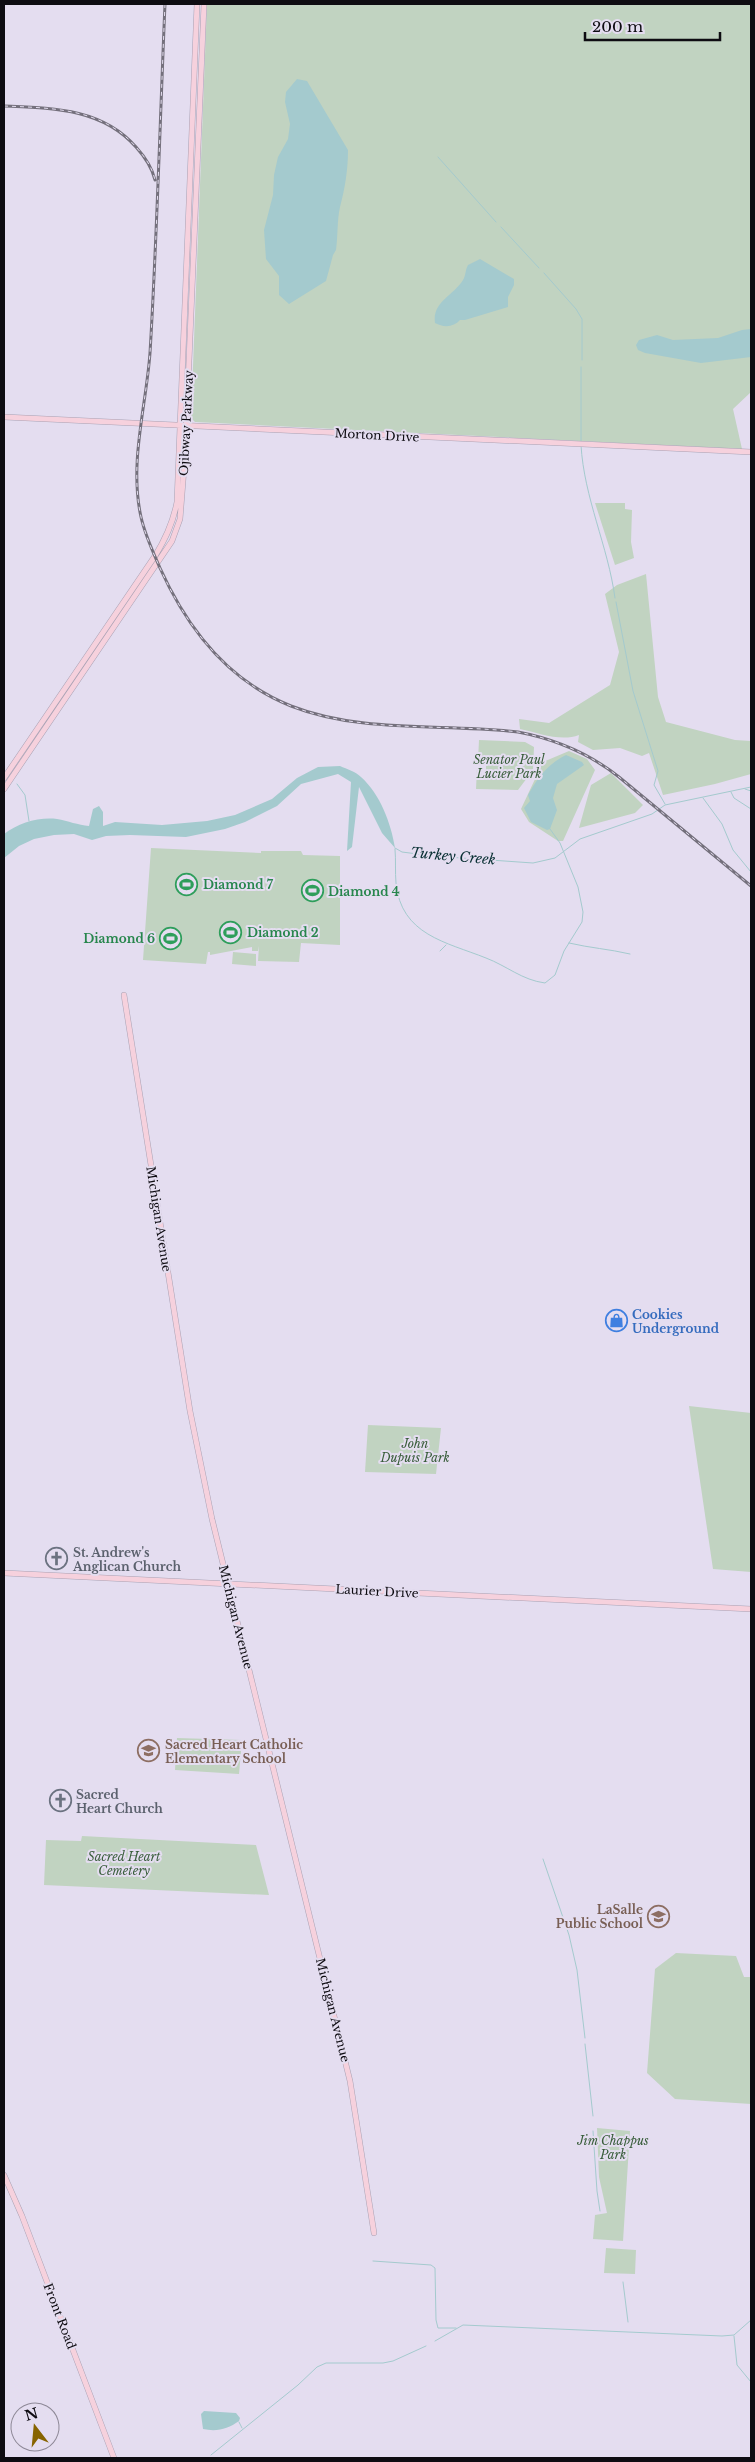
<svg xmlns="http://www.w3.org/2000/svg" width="755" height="2462" font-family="'Libre Baskerville',serif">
	<rect width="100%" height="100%" fill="#e4ddf0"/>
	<path fill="#c1d3c1" d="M207,4H751V392L733,409L742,449L195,422L191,418Z
		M595,503H625V509L632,510L631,542L634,558L615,565Z
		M646,574L658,697L666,722L735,740L751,741V774L715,784L663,795L649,753L642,756L620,748L593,750L578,742L579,735C561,742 539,733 520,729L519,719L549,723L610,685L619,652L605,594L617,585Z
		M479,740L525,742L534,747L533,770L518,790L476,789L477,768L482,774H486V757H482L478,761Z
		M569,751L587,759L595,770L563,841H558L529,822L521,809L543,762Z
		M611,773L643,805L635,813L579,828L591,785Z
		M151,848L261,853V851H301L303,855L340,856V945L301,943L299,962L258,961L259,946L258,951H252V947L210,955V952H208L206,964L143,960Z
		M233,952L256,954V966L232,964Z
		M689,1406L751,1413V1572L713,1569Z
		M368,1425L441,1428L436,1474L365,1472Z
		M177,1738L242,1740L239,1774L175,1770Z
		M82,1836L256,1845L269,1895L44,1885L46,1840L81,1841Z
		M676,1953L736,1956L744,1977H751V2104L675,2099L647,2073L655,1969Z
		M597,2128L630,2131L623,2241L593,2239L595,2215L607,2213L599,2177Z
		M606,2248L636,2250L635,2274L604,2273Z"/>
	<path fill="#a4cace" d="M297,79L307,81L348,150C348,170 345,188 340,207C337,220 338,236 336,250L333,255L326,281L289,304L279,295V276L266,259L264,230L273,195L274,175L278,157L288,139L290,124L285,102L286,92Z
		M480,259L514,279V285L508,297V307L465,320H460C454,327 444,328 435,323C432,302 453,296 463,280C466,275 465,270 468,265Z
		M751,329V357L701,363L645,353L638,350L636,345L639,340L657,335L673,340L718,338L742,330Z
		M566,755L582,762L584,765L557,784L553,798L557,810L550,829L547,830L531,822L524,808L530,801L528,795C538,777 548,764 566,755Z
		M340,766C347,769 356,772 361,777C380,794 391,823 395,848L382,833L359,787L352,847L347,851L351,782L338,774L301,784L277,806L245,822L225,829L186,837L130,835L106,836L92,840L74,834L54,835L34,839L19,846L4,858V834C19,823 38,817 57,819C68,821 78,825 89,826L93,809L99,806L103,812V826L115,822L162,825L207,821L235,815L272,799L297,778L318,767Z
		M204,2411L236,2413L240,2418L239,2421C228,2429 217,2432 203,2429L201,2414Z"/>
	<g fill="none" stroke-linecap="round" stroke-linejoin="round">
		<path stroke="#a4cace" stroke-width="1" d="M438,157L496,222
			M501,227L539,268
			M544,273L576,309L582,319V360
			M581,441V367
			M581,445C584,498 608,546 615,598
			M616,602L633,691L658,771L654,785L665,804
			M17,784L25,795L29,821
			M745,789L751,791
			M731,792L734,798L751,809
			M703,798L722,824L733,850L751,872
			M395,848L402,852L433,856L533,863L555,858L580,839L652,814L665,805L751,787
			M395,849C396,860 395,872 396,883C401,935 446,942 486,958C507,966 522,980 545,983L555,975L564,951L582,922L583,912L578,887L560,843L550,829
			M569,943C590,948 609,949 630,954
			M440,951L446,945
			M543,1859L569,1935L577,1970L585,2038
			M585,2044L593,2116
			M593,2131L597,2191L600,2211
			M373,2261L431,2265L435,2268L436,2320L438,2328H456
			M623,2282L628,2322
			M734,2336L737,2365L751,2382
			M435,2341L463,2325L722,2336L734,2335L751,2320
			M239,2422L242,2428
			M211,2455L298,2385L317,2367L326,2363H383L393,2361L426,2346"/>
		<defs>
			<path id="secondary" d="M4,417L751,452
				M4,778L155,556C166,538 173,523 177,502L197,4
				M4,789L172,541L180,519L185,456L204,4
				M124,995L190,1411L212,1519L350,2081L374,2233
				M4,1573L751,1609
				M4,2175L22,2216L114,2458"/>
		</defs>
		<use href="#secondary" stroke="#a9a2b4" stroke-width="6"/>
		<use href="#secondary" stroke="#f6d1dd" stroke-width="5"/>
		<defs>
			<path id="rail" d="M165,4C160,120 157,237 150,353C146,407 129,463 141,517C145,535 153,552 160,568C187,628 228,681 291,706C363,734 443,723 518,732C555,739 590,754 619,777L751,886
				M4,106C52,108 102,108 136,147C145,157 152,167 155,180"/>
		</defs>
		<use href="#rail" stroke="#74707c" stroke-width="3"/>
		<use href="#rail" stroke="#e4ddf0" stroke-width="1" stroke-dasharray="4" stroke-linecap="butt"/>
	</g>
	<defs>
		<symbol id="stadium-ring" viewBox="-11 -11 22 22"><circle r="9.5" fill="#e4ddf0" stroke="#2e9e5b" stroke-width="1.5"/><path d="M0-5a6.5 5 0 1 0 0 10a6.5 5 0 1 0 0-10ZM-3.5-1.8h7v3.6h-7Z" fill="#2e9e5b"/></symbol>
		<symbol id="shop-ring" viewBox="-11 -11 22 22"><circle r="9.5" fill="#e4ddf0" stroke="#3f7fe0" stroke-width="1.5"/><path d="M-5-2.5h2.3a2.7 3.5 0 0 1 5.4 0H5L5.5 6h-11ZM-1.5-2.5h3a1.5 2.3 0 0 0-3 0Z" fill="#3f7fe0"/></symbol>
		<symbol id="church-ring" viewBox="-11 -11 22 22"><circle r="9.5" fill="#e4ddf0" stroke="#6b7280" stroke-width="1.5"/><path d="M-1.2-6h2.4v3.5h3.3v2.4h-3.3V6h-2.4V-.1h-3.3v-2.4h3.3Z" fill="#6b7280"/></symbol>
		<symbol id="school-ring" viewBox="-11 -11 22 22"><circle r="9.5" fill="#e4ddf0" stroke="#8d6e63" stroke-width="1.5"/><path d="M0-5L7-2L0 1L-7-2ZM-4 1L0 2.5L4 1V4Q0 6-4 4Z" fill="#8d6e63"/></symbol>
	</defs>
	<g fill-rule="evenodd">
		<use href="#stadium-ring" x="174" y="872" width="25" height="25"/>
		<use href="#stadium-ring" x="300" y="878" width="25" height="25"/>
		<use href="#stadium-ring" x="218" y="920" width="25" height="25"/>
		<use href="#stadium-ring" x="158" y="926" width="25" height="25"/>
		<use href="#shop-ring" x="604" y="1308" width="25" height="25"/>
		<use href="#church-ring" x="44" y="1546" width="25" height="25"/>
		<use href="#school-ring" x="136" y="1738" width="25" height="25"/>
		<use href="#church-ring" x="48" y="1788" width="25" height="25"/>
		<use href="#school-ring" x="646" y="1904" width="25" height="25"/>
	</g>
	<g text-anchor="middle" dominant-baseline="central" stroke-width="4" stroke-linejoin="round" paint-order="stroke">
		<g font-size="12" fill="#0e0c12" stroke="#e4ddf0">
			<text transform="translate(186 423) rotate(-87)">Ojibway Parkway</text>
			<text transform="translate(377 435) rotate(3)">Morton Drive</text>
			<text transform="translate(159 1219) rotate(81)">Michigan Avenue</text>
			<text transform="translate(377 1591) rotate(3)">Laurier Drive</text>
			<text transform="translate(236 1617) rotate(76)">Michigan Avenue</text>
			<text transform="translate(333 2010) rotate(76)">Michigan Avenue</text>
			<text transform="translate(60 2316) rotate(69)">Front Road</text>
		</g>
		<g font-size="12" font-style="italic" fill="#385d3a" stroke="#e4ddf0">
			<text x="509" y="759">Senator Paul<tspan x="509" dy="14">Lucier Park</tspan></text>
			<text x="415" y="1443">John<tspan x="415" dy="14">Dupuis Park</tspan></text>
			<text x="124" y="1856">Sacred Heart<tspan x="124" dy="14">Cemetery</tspan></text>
			<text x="613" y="2140">Jim Chappus<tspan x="613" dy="14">Park</tspan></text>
		</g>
		<g font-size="12" font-weight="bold" fill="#27864d" stroke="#e4ddf0" text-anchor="start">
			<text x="203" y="884">Diamond 7</text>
			<text x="328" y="891">Diamond 4</text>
			<text x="247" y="932">Diamond 2</text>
			<text x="155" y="938" text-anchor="end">Diamond 6</text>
		</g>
		<g font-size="12" font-weight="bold" fill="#366cbe" stroke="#e4ddf0" text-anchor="start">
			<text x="632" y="1314">Cookies<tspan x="632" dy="14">Underground</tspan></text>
		</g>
		<g font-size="12" font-weight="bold" fill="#5b616d" stroke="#e4ddf0" text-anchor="start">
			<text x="73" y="1552">St. Andrew's<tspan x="73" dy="14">Anglican Church</tspan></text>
			<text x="76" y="1794">Sacred<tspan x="76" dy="14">Heart Church</tspan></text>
		</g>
		<g font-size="12" font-weight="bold" fill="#785e54" stroke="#e4ddf0" text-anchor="start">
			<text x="165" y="1744">Sacred Heart Catholic<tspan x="165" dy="14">Elementary School</tspan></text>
			<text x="643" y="1909" text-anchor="end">LaSalle<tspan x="643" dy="14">Public School</tspan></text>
		</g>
		<g font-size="14" font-style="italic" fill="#082f33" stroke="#e4ddf0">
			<text transform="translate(453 856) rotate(5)">Turkey Creek</text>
		</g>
	</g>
	<rect width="755" height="2462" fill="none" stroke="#0e0c12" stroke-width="10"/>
	<g transform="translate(35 2427) rotate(344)"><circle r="24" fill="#e4ddf0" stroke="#8e8997"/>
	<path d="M0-4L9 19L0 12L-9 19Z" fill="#876400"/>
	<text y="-8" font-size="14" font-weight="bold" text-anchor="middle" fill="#0e0c12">N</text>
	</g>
	<path d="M585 32v8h135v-8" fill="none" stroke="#0e0c12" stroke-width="2.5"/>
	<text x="592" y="32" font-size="15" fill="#0e0c12" stroke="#e4ddf0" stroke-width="4" paint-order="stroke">200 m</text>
</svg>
